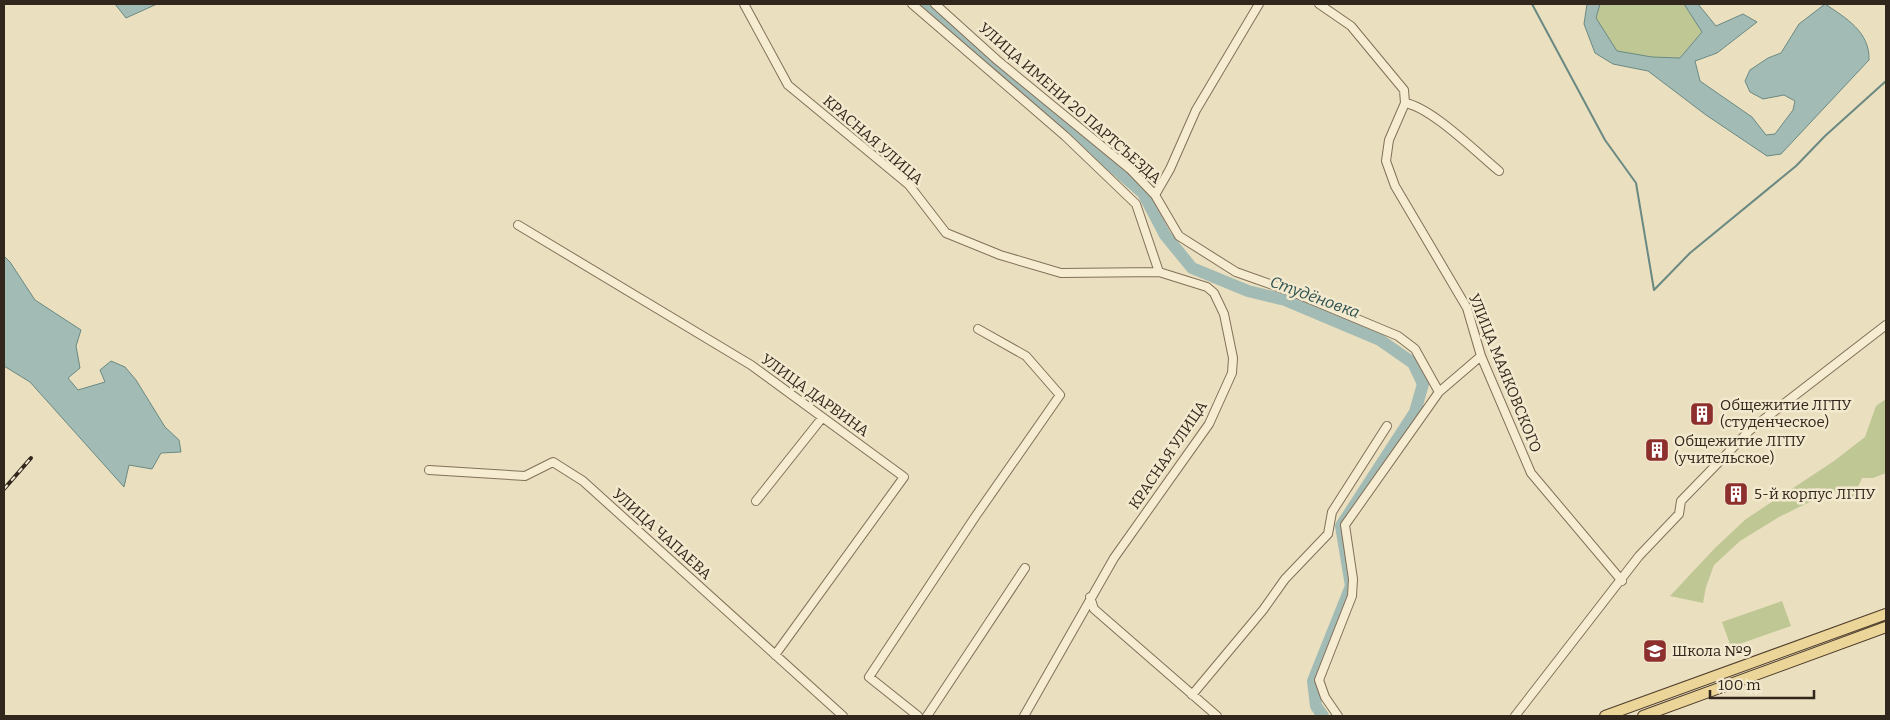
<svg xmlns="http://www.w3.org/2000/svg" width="1890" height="720" font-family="Bitter,serif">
	<rect width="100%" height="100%" fill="#eadfbf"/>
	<path fill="#bfc794" d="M1600,4H1684L1702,32L1680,58L1652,57L1617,51L1596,18Z
		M1886,399V473L1873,478H1862L1853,498L1845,500L1835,491H1832L1779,517L1740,541L1714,565L1706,587L1703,603L1670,596L1715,548L1746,519L1834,461L1865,437L1876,406Z
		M1782,601L1791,626L1731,647L1722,622Z"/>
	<path fill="#a2bcb5" stroke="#6a8982" d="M115,4H157L126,18Z
		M1587,4H1600L1596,18L1617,51L1652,57L1680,58L1702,32L1684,4H1698L1716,26L1743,14L1757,22L1717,53L1695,61L1700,81L1752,117L1766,135L1775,134L1793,110L1795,101L1784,95L1763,99L1750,92L1745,81L1750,70L1768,58L1781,53L1799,24L1825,4C1846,18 1870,32 1869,60L1781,154L1767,156L1706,115L1648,71L1613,64L1595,53L1584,24Z
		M4,256L10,262L35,300L81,330L76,346L80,368L68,378L78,390L105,382L100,370L111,361L125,367L136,380L165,427L179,440L181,452L161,453L152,469L129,465L124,487L30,382L4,366Z"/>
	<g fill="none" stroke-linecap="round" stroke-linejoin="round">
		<path stroke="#6a8982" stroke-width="2" d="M1532,4L1605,140L1636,183L1654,290L1690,253L1796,166L1825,136L1886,81"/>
		<path stroke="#a2bcb5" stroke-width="12" d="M925,4L1143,193L1165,235L1192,268L1248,291L1285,300L1380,340L1413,363L1423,384L1415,412L1341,526L1351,586L1313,681L1316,706L1323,716"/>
		<defs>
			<path id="minor" d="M744,4L788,85L909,185L946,233L1000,255L1061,273L1159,272L1207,287L1214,293L1224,314L1233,358L1232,373L1209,424L1114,558L1024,716
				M912,4L1065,136L1136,204L1159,272
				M935,4L997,60L1131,170L1155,195L1179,236L1236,272L1295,293L1398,336L1415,349L1439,392L1345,525L1353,579L1352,596L1319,680L1325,697L1338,716
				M1319,4L1351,26L1404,90L1405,103L1389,140L1386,161L1395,186L1467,308L1481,356L1531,473L1622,581
				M1405,103C1431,107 1477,153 1499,171
				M1155,195L1170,169L1196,110L1259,4
				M518,225L751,365L904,477L775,655
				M1439,392L1481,356
				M429,470L525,476L553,462L583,481L843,716
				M756,501L822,418
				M1090,597L1094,609L1217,716
				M1192,695L1263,610L1285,579L1328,534L1332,512L1387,426
				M918,716L869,677L975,517L1060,395L1026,356L978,329
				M927,716L1025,568
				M1515,716L1639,556L1679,514L1681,501L1750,430L1886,325"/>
			<path id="major" d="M1605,716L1886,614
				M1643,716L1886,627"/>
		</defs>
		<use href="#minor" stroke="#827059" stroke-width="10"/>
		<use href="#major" stroke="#4f3e2d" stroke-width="12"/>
		<use href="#minor" stroke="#f6ecd1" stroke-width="8"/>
		<use href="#major" stroke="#ecd598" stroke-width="10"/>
		<defs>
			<path id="rail" d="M4,489L31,458"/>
		</defs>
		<use href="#rail" stroke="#32271c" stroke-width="4"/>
		<use href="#rail" stroke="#f2e9ce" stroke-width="2" stroke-dasharray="5.5" stroke-linecap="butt"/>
	</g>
	<defs>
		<symbol id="building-square" viewBox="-11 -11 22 22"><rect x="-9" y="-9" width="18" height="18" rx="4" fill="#8c2f2d" stroke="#f2e9ce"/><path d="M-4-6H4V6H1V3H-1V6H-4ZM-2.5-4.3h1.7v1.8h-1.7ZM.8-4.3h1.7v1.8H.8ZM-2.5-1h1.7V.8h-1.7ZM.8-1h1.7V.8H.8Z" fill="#fff"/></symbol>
		<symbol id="school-square" viewBox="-11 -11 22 22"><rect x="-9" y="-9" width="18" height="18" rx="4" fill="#8c2f2d" stroke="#f2e9ce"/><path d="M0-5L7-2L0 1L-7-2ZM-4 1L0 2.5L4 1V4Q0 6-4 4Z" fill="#fff"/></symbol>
	</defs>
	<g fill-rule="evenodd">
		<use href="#building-square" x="1688" y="400" width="28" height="28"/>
		<use href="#building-square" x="1643" y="436" width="28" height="28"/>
		<use href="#building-square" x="1722" y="480" width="28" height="28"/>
		<use href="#school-square" x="1641" y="637" width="28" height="28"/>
	</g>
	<g text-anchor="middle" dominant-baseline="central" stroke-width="5" stroke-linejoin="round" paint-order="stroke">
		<g font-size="15" fill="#32271c" stroke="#f2e9ce">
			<text transform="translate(1070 103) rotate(41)">УЛИЦА ИМЕНИ 20 ПАРТСЪЕЗДА</text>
			<text transform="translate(873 140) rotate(41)">КРАСНАЯ УЛИЦА</text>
			<text transform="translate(1505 373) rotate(68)">УЛИЦА МАЯКОВСКОГО</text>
			<text transform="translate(815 395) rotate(36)">УЛИЦА ДАРВИНА</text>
			<text transform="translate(1168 455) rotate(-56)">КРАСНАЯ УЛИЦА</text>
			<text transform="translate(662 534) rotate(42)">УЛИЦА ЧАПАЕВА</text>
		</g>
		<g font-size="15" fill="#32271c" stroke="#f2e9ce" text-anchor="start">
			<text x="1720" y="405">Общежитие ЛГПУ<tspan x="1720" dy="17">(студенческое)</tspan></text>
			<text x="1674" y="441">Общежитие ЛГПУ<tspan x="1674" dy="17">(учительское)</tspan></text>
			<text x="1754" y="494">5-й корпус ЛГПУ</text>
			<text x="1672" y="651">Школа №9</text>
		</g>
		<g font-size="16" font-style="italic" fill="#2c5150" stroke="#f2e9ce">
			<text transform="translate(1315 297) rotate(20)">Студёновка</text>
		</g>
	</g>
	<rect width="1890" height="720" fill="none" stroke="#32271c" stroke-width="10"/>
	<path d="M1710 690v8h104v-8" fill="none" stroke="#32271c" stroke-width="2.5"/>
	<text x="1718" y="690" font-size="15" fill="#32271c" stroke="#f2e9ce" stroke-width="4" paint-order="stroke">100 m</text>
</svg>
